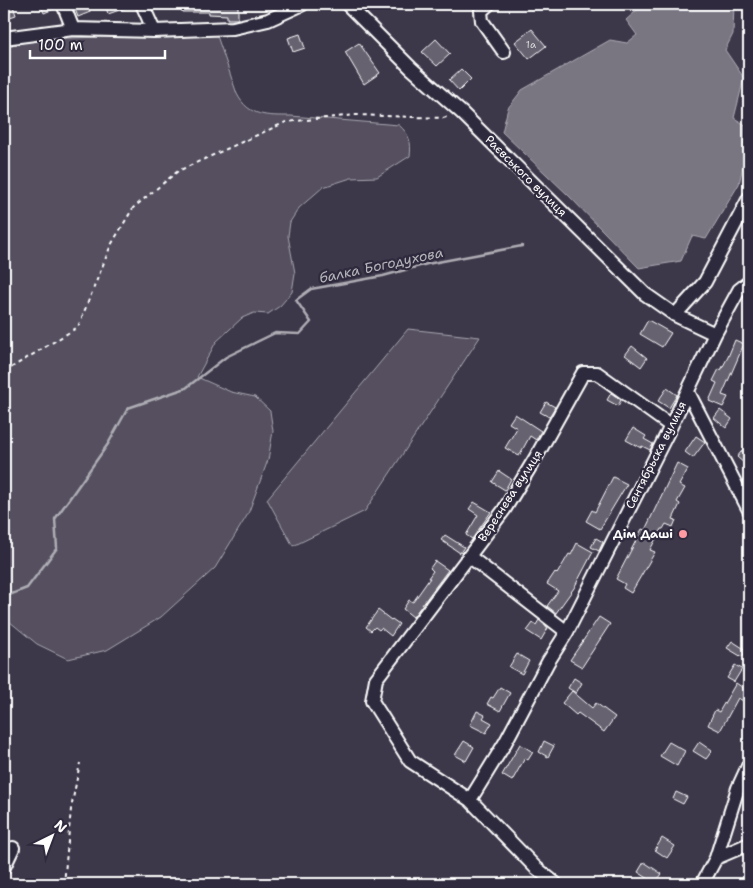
<svg xmlns="http://www.w3.org/2000/svg" width="753" height="888" font-family="'Shantell Sans',sans-serif">
	<rect width="100%" height="100%" fill="#3c3749"/>
	<filter id="ink" filterUnits="userSpaceOnUse"><feTurbulence type="fractalNoise" baseFrequency=".02" numOctaves="2"/><feDisplacementMap in="SourceGraphic" scale="10" xChannelSelector="R" yChannelSelector="G"/><feConvolveMatrix kernelMatrix="1 2 1 2 8 2 1 2 1" color-interpolation-filters="sRGB"/></filter>
	<g filter="url(#ink)">
		<path fill="#555060" stroke="#aaa8b0" d="M216,33L237,94C249,117 267,116 291,116L399,125C409,134 412,142 410,156L377,177L351,178L323,187L299,208L290,222L288,236L295,273L292,292L280,306L268,314L254,313L242,318L216,342L197,377L231,392L255,397L270,411L273,431L268,460L248,514L215,568L161,617L107,650L68,659L37,644L4,617V47L40,39Z
			M408,329L480,337L365,511L293,546L267,499Z"/>
		<path fill="#797682" stroke="#afadb4" d="M644,4H734L733,34L725,50L744,78L734,118L749,127V139L739,184L706,239L692,236L681,261L639,268L569,196L502,132L508,108L522,90L610,40L627,43L637,35L626,20Z"/>
		<g fill="none" stroke-linecap="round" stroke-linejoin="round">
			<path stroke="#afadb4" stroke-width="2.5" d="M4,597L27,588L57,548L55,519L108,444L128,408L186,388L226,357L275,333L300,334L311,322L296,300L311,289L383,276L427,264L522,246"/>
		</g>
		<path fill="#666270" stroke="#fff" d="M40,4H55L56,8L44,13Z
			M73,4H87L90,12L78,17Z
			M105,4H134V5L108,14Z
			M181,4H238V19H227V15L209,14V12H182Z
			M13,6L16,15L4,19V9Z
			M532,29L546,46L529,59L515,42Z
			M300,34L305,48L293,52L288,38Z
			M436,39L450,54L437,66L422,52Z
			M359,43L380,73L364,84L345,52Z
			M461,69L471,79L459,91L449,80Z
			M648,320L671,333L662,347L640,334Z
			M735,340L744,344L722,395L728,397L723,407L709,401L717,383L713,381L719,369L721,370L728,357Z
			M632,346L647,358L641,367L625,355Z
			M667,388L677,395L669,408L658,401Z
			M611,393L621,400L618,406L607,400Z
			M546,402L555,407L549,417L540,412Z
			M720,410L732,419L726,428L714,418Z
			M515,414L541,431L536,440L530,436L519,456L505,448L517,428L509,423Z
			M633,428L646,436L644,439L653,444L650,450L642,446L641,448L626,440Z
			M696,436L705,442L693,458L685,452Z
			M749,442V458L745,464L737,457Z
			M677,463L688,469L679,485L685,488L677,502L680,504L673,519L676,520L673,527L666,524L663,529H661L650,550L655,552L631,593L623,588L625,584L616,579L642,529L645,530Z
			M499,471L511,479L505,490L492,482Z
			M613,477L627,484L600,529L586,521L592,510L595,512Z
			M474,502L491,512L472,539L466,535L478,515L469,509Z
			M445,535L464,547L460,553L441,540Z
			M596,538L603,542L599,551L591,547Z
			M577,543L593,552L574,588L556,613L547,606L558,591L547,584L555,572L557,574L569,554L571,555Z
			M435,561L448,570L413,617L403,609L409,600L413,602L430,578H428L433,571L430,568Z
			M378,610L391,620L392,619L399,624L391,636L381,628L379,630L375,627L371,631L366,627Z
			M599,617L610,624L582,667L570,660Z
			M539,620L548,628L541,640L527,631L533,623L536,625Z
			M732,641L746,650L742,657L727,648Z
			M517,654L529,661L522,674L509,667Z
			M735,665L742,669L734,682L727,678Z
			M574,678L582,683L576,693L568,688Z
			M736,683L749,692V695L745,702L738,698L720,731L708,725L715,710L719,712Z
			M500,687L510,693L500,711L487,704L491,697L493,698Z
			M572,691L592,708L596,703L615,717L604,732L578,713L576,715L562,703Z
			M477,711L485,715L483,718L492,723L486,733L470,725Z
			M464,741L474,747L466,761L455,755Z
			M544,741L554,746L548,757L539,752Z
			M669,742L685,751L677,766L660,756Z
			M699,742L712,751L706,759L693,751Z
			M520,744L533,752L528,760L525,758L512,781L502,775Z
			M676,792L687,797L683,804L673,799Z
			M662,838L675,846L667,858L655,850Z
			M748,853H749V871L741,866Z
			M644,862L662,874L655,883L638,872Z"/>
		<g fill="none" stroke-linecap="round" stroke-linejoin="round">
			<defs>
				<path id="minor" d="M63,4L73,29
					M142,4L154,31
					M347,4L411,68L462,113L645,294L675,315L715,334
					M489,4L481,11L482,21L504,52
					M4,38L73,29L154,31L233,28L268,20L303,4
					M675,315L705,282L749,198
					M688,392L749,510
					M470,557L567,632
					M470,800L505,743L548,662L567,632L671,426L715,334L739,290L749,282
					M716,858L749,844
					M4,867L13,848
					M556,884L535,867L470,800L410,761L372,701L376,679L504,510L536,457L583,373H597L671,426
					M702,884L716,858L738,788L749,764"/>
			</defs>
			<use href="#minor" stroke="#fff" stroke-width="16"/>
			<path stroke="#fff" stroke-width="2" stroke-dasharray="4 4" stroke-linecap="butt" d="M4,372L78,327L111,245L133,208L178,171L286,122L356,115L443,118L450,116
				M64,884L71,809L80,763"/>
			<use href="#minor" stroke="#2f2a3d" stroke-width="12"/>
		</g>
	</g>
	<circle fill="#ff9aa2" stroke="#2f2a3d" stroke-width="2" cx="683" cy="534" r="5"/>
	<g text-anchor="middle" dominant-baseline="central" stroke-width="4.5" stroke-linejoin="round" paint-order="stroke">
		<g font-size="10" fill="#d9d8db">
			<text x="531" y="44">1а</text>
		</g>
		<g font-size="12" fill="#fff" stroke="#2f2a3d">
			<text transform="translate(526 176) rotate(45)">Раєвського вулиця</text>
			<text transform="translate(656 455) rotate(-63)">Сентябрьска вулиця</text>
			<text transform="translate(510 496) rotate(-57)">Вереснева вулиця</text>
		</g>
		<g font-size="12" font-weight="bold" fill="#fff" stroke="#2f2a3d" text-anchor="end">
			<text x="673" y="534">Дім Даші</text>
		</g>
		<g font-size="14" font-style="italic" fill="#b5b4ba" stroke="#2f2a3d">
			<text transform="translate(381 265) rotate(-12)">балка Богодухова</text>
		</g>
	</g>
	<rect width="753" height="888" fill="none" stroke="#2f2a3d" stroke-width="20"/>
	<rect x="10" y="10" width="733" height="868" fill="none" stroke="#fff" stroke-width="2" filter="url(#ink)"/>
	<g transform="translate(52 836) rotate(42)" stroke="#2f2a3d" stroke-width="4" paint-order="stroke">
	<path d="M0-4L9 19L0 12L-9 19Z" fill="#ffffff"/>
	<text y="-8" font-size="14" font-weight="bold" text-anchor="middle" fill="#ffffff">N</text>
	</g>
	<path d="M30 50v8h135v-8" fill="none" stroke="#ffffff" stroke-width="2.5"/>
	<text x="38" y="50" font-size="15" fill="#ffffff" stroke="#2f2a3d" stroke-width="4" paint-order="stroke">100 m</text>
</svg>
